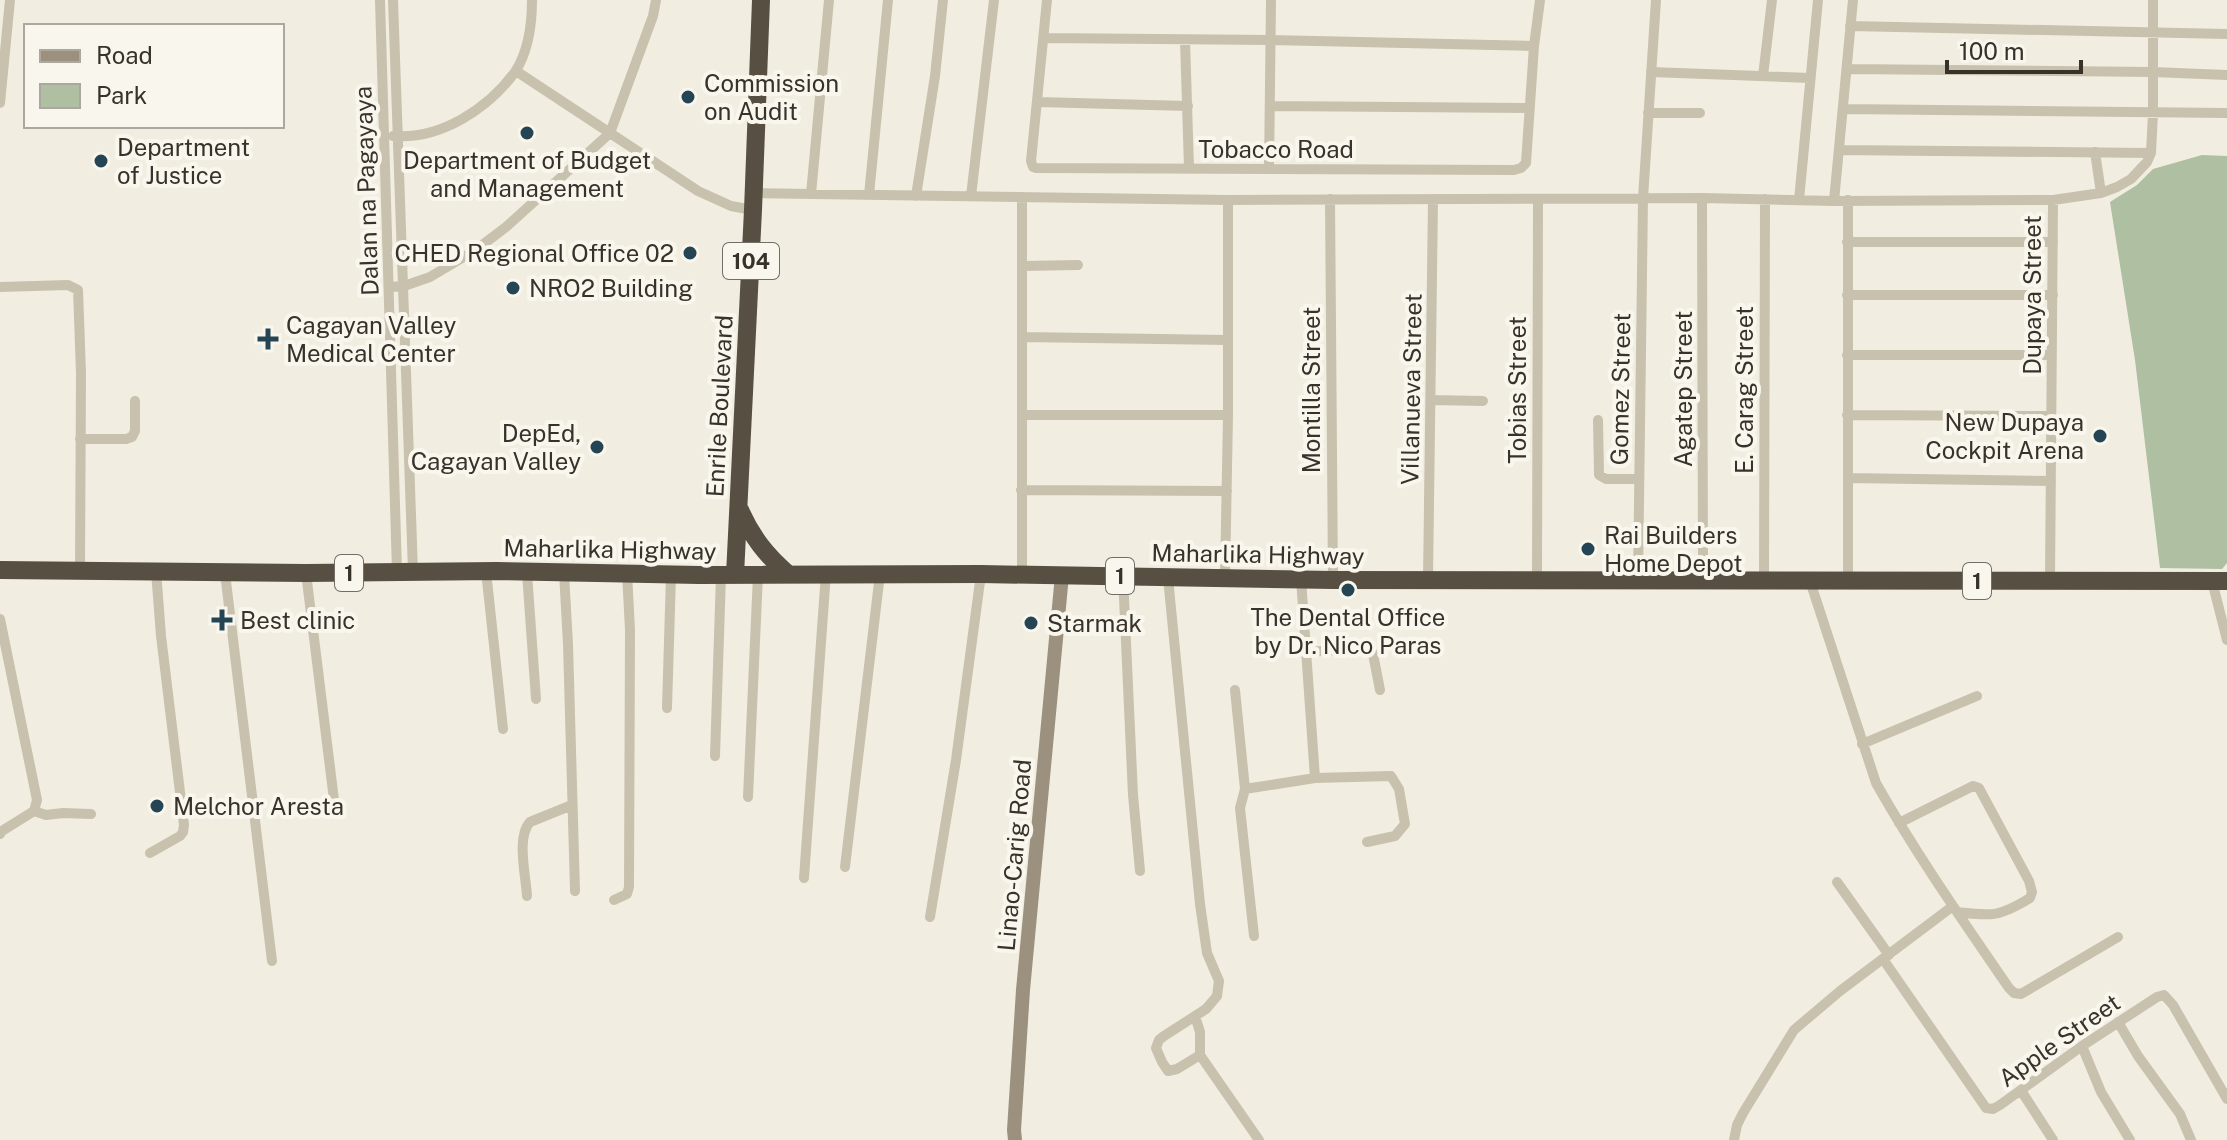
<svg xmlns="http://www.w3.org/2000/svg" width="2227" height="1140" font-family="'Public Sans',sans-serif">
	<rect width="100%" height="100%" fill="#f1eee1"/>
	<path fill="#aebfa2" d="M2202,155L2227,156V563L2222,569L2160,568L2135,360L2110,202L2137,185L2153,169Z"/>
	<g fill="none" stroke-linecap="round" stroke-linejoin="round">
		<path stroke="#c8c1ae" stroke-width="10" d="M380,0L397,572
			M393,0L413,572
			M1047,0L1031,161L1033,167L1036,168L1514,170L1521,168L1526,163L1534,46L1540,0
			M1850,26L2227,34
			M1044,38L1271,40L1534,46
			M1185,40L1189,168
			M1847,69L2153,72L2227,75
			M516,71L698,191L731,206L753,210
			M1651,72L1810,78
			M1763,76L1772,0
			M1038,102L1188,106
			M0,103L10,0
			M1270,106L1529,108
			M1843,109L2227,113
			M1648,113H1700
			M393,136C440,140 488,109 515,72C528,52 532,23 532,0
			M1839,150L2151,153
			M2095,152L2101,193
			M1269,168L1271,0
			M753,193L1228,200L1702,198L1834,201L2053,200L2101,193L2117,187L2131,179L2147,162L2151,153L2153,113V0
			M811,194L829,0
			M869,195L888,0
			M916,196L935,76L943,0
			M971,196L994,0
			M1702,198L1703,580
			M1330,199L1333,580
			M1799,200L1818,0
			M1848,200V580
			M1834,201L1853,0
			M1847,242H2053
			M1023,266L1078,265
			M0,287L68,285L78,290L81,373L80,570
			M389,287L404,286L430,277L477,249L506,227L610,133L653,16L656,0
			M1847,295H2053
			M1023,337L1227,340
			M1847,355H2052
			M1431,400L1483,401
			M1022,415H1228
			M1847,415L2051,416
			M1598,420L1599,475L1606,479H1639
			M80,439H126L132,437L135,431V401
			M1848,478L2051,481
			M1021,490L1227,491
			M486,571L503,729
			M225,573L272,961
			M306,573L335,808
			M527,573L536,699
			M564,573L568,644L575,891
			M1022,576V197
			M1123,576L1133,795L1140,871
			M1168,578L1200,904L1207,953L1219,981L1217,996L1206,1009L1164,1036L1159,1040L1156,1048L1162,1062L1168,1071L1177,1069L1200,1055L1259,1140
			M1225,578L1228,415V200
			M1301,579L1315,778
			M1428,579L1433,199
			M1638,579L1643,198L1656,0
			M1764,580L1765,199
			M1537,581L1538,200
			M1810,581L1876,783C1916,854 1963,921 2009,988L2014,993L2021,994L2118,937
			M2212,581L2227,640
			M2050,582L2053,200
			M0,619L37,800L34,811L2,831L0,834
			M1306,652L1370,648L1373,654L1380,690
			M1235,690L1245,789
			M667,708L671,575
			M1862,744L1977,696
			M715,756L721,575
			M748,797L758,575
			M34,811L46,815L63,813L91,814
			M1899,823L1973,786L1979,788L2029,881L2032,892L2030,898C1999,917 1993,916 1957,912
			M150,853L180,836L183,832L184,825L161,636L156,571
			M845,867L880,574
			M804,878L826,573
			M1837,882L1889,955
			M527,896C526,876 516,837 530,822L572,805
			M614,900L627,894L629,887L630,630L627,573
			M930,917L956,760L981,574
			M1254,936L1240,808L1245,789L1315,778L1391,776L1399,789L1405,824L1395,836L1367,842
			M1883,959L1986,1108L1993,1109L2000,1105L2082,1046L2157,997L2164,995L2173,1005L2227,1099
			M1195,1016L1200,1032V1055
			M2118,1022L2138,1056L2180,1114L2191,1140
			M2082,1046L2101,1092L2130,1140
			M2022,1092L2053,1140
			M1734,1140L1737,1125L1743,1113L1794,1030L1840,991L1953,906"/>
		<path stroke="#9c917f" stroke-width="14" d="M1015,1140L1014,1130L1023,990L1062,575"/>
		<path stroke="#584f43" stroke-width="18" d="M740,510C752,537 766,555 788,574
			M0,570L306,573L496,571L699,575L981,574L1333,580L2227,581
			M735,575L753,210L761,0"/>
	</g>
	<g fill="#254555" stroke="#f9f7ed" stroke-width="3">
		<circle cx="688" cy="97" r="8"/>
		<circle cx="527" cy="133" r="8"/>
		<circle cx="101" cy="161" r="8"/>
		<circle cx="690" cy="253" r="8"/>
		<circle cx="513" cy="288" r="8"/>
		<path d="M264 327h8v8h8v8h-8v8h-8v-8h-8v-8h8z"/>
		<circle cx="2100" cy="436" r="8"/>
		<circle cx="597" cy="447" r="8"/>
		<circle cx="1588" cy="549" r="8"/>
		<circle cx="1348" cy="590" r="8"/>
		<path d="M218 608h8v8h8v8h-8v8h-8v-8h-8v-8h8z"/>
		<circle cx="1031" cy="623" r="8"/>
		<circle cx="157" cy="806" r="8"/>
	</g>
	<g text-anchor="middle" dominant-baseline="central" stroke-width="8" stroke-linejoin="round" paint-order="stroke">
		<g fill="#f9f7ed" stroke="#726d65" stroke-width="2">
			<rect x="723" y="243" width="56" height="36" rx="6"/>
			<rect x="335" y="555" width="28" height="36" rx="6"/>
			<rect x="1106" y="558" width="28" height="36" rx="6"/>
			<rect x="1963" y="563" width="28" height="36" rx="6"/>
		</g>
		<g font-size="22" font-weight="bold" fill="#38322b">
			<text x="751" y="261">104</text>
			<text x="349" y="573">1</text>
			<text x="1120" y="576">1</text>
			<text x="1977" y="581">1</text>
		</g>
		<g font-size="24" fill="#38322b" stroke="#f9f7ed" text-anchor="start">
			<text x="704" y="83">Commission<tspan x="704" dy="28">on Audit</tspan></text>
			<text x="117" y="147">Department<tspan x="117" dy="28">of Justice</tspan></text>
			<text x="527" y="160" text-anchor="middle">Department of Budget<tspan x="527" dy="28">and Management</tspan></text>
			<text x="674" y="253" text-anchor="end">CHED Regional Office 02</text>
			<text x="529" y="288">NRO2 Building</text>
			<text x="286" y="325">Cagayan Valley<tspan x="286" dy="28">Medical Center</tspan></text>
			<text x="2084" y="422" text-anchor="end">New Dupaya<tspan x="2084" dy="28">Cockpit Arena</tspan></text>
			<text x="581" y="433" text-anchor="end">DepEd,<tspan x="581" dy="28">Cagayan Valley</tspan></text>
			<text x="1604" y="535">Rai Builders<tspan x="1604" dy="28">Home Depot</tspan></text>
			<text x="1348" y="617" text-anchor="middle">The Dental Office<tspan x="1348" dy="28">by Dr. Nico Paras</tspan></text>
			<text x="240" y="620">Best clinic</text>
			<text x="1047" y="623">Starmak</text>
			<text x="173" y="806">Melchor Aresta</text>
		</g>
		<g font-size="24" fill="#38322b" stroke="#f9f7ed">
			<text x="1276" y="149">Tobacco Road</text>
			<text transform="translate(366 191) rotate(-92)">Dalan na Pagayaya</text>
			<text transform="translate(2032 295) rotate(-90)">Dupaya Street</text>
			<text transform="translate(1411 389) rotate(-89)">Villanueva Street</text>
			<text transform="translate(1620 389) rotate(-89)">Gomez Street</text>
			<text transform="translate(1683 389) rotate(-90)">Agatep Street</text>
			<text transform="translate(1311 390) rotate(-90)">Montilla Street</text>
			<text transform="translate(1517 390) rotate(-90)">Tobias Street</text>
			<text transform="translate(1744 390) rotate(-90)">E. Carag Street</text>
			<text transform="translate(719 406) rotate(-87)">Enrile Boulevard</text>
			<text transform="translate(610 549) rotate(1)">Maharlika Highway</text>
			<text transform="translate(1258 554) rotate(1)">Maharlika Highway</text>
			<text transform="translate(1014 855) rotate(-85)">Linao-Carig Road</text>
			<text transform="translate(2059 1040) rotate(-35)">Apple Street</text>
		</g>
	</g>
	<rect x="24" y="24" width="260" height="104" fill="#f9f7ed" stroke="#aca89f" stroke-width="2"/>
	<rect x="40" y="50" width="40" height="12" fill="#9c917f" stroke="#aca89f" stroke-width="2"/>
	<text x="96" y="64" font-size="24" fill="#38322b">Road</text>
	<rect x="40" y="84" width="40" height="24" fill="#aebfa2" stroke="#aca89f" stroke-width="2"/>
	<text x="96" y="104" font-size="24" fill="#38322b">Park</text>
	<path d="M1947 60v12h134v-12" fill="none" stroke="#38322b" stroke-width="4"/>
	<text x="1959" y="60" font-size="24" fill="#38322b" stroke="#f9f7ed" stroke-width="6" paint-order="stroke">100 m</text>
</svg>
